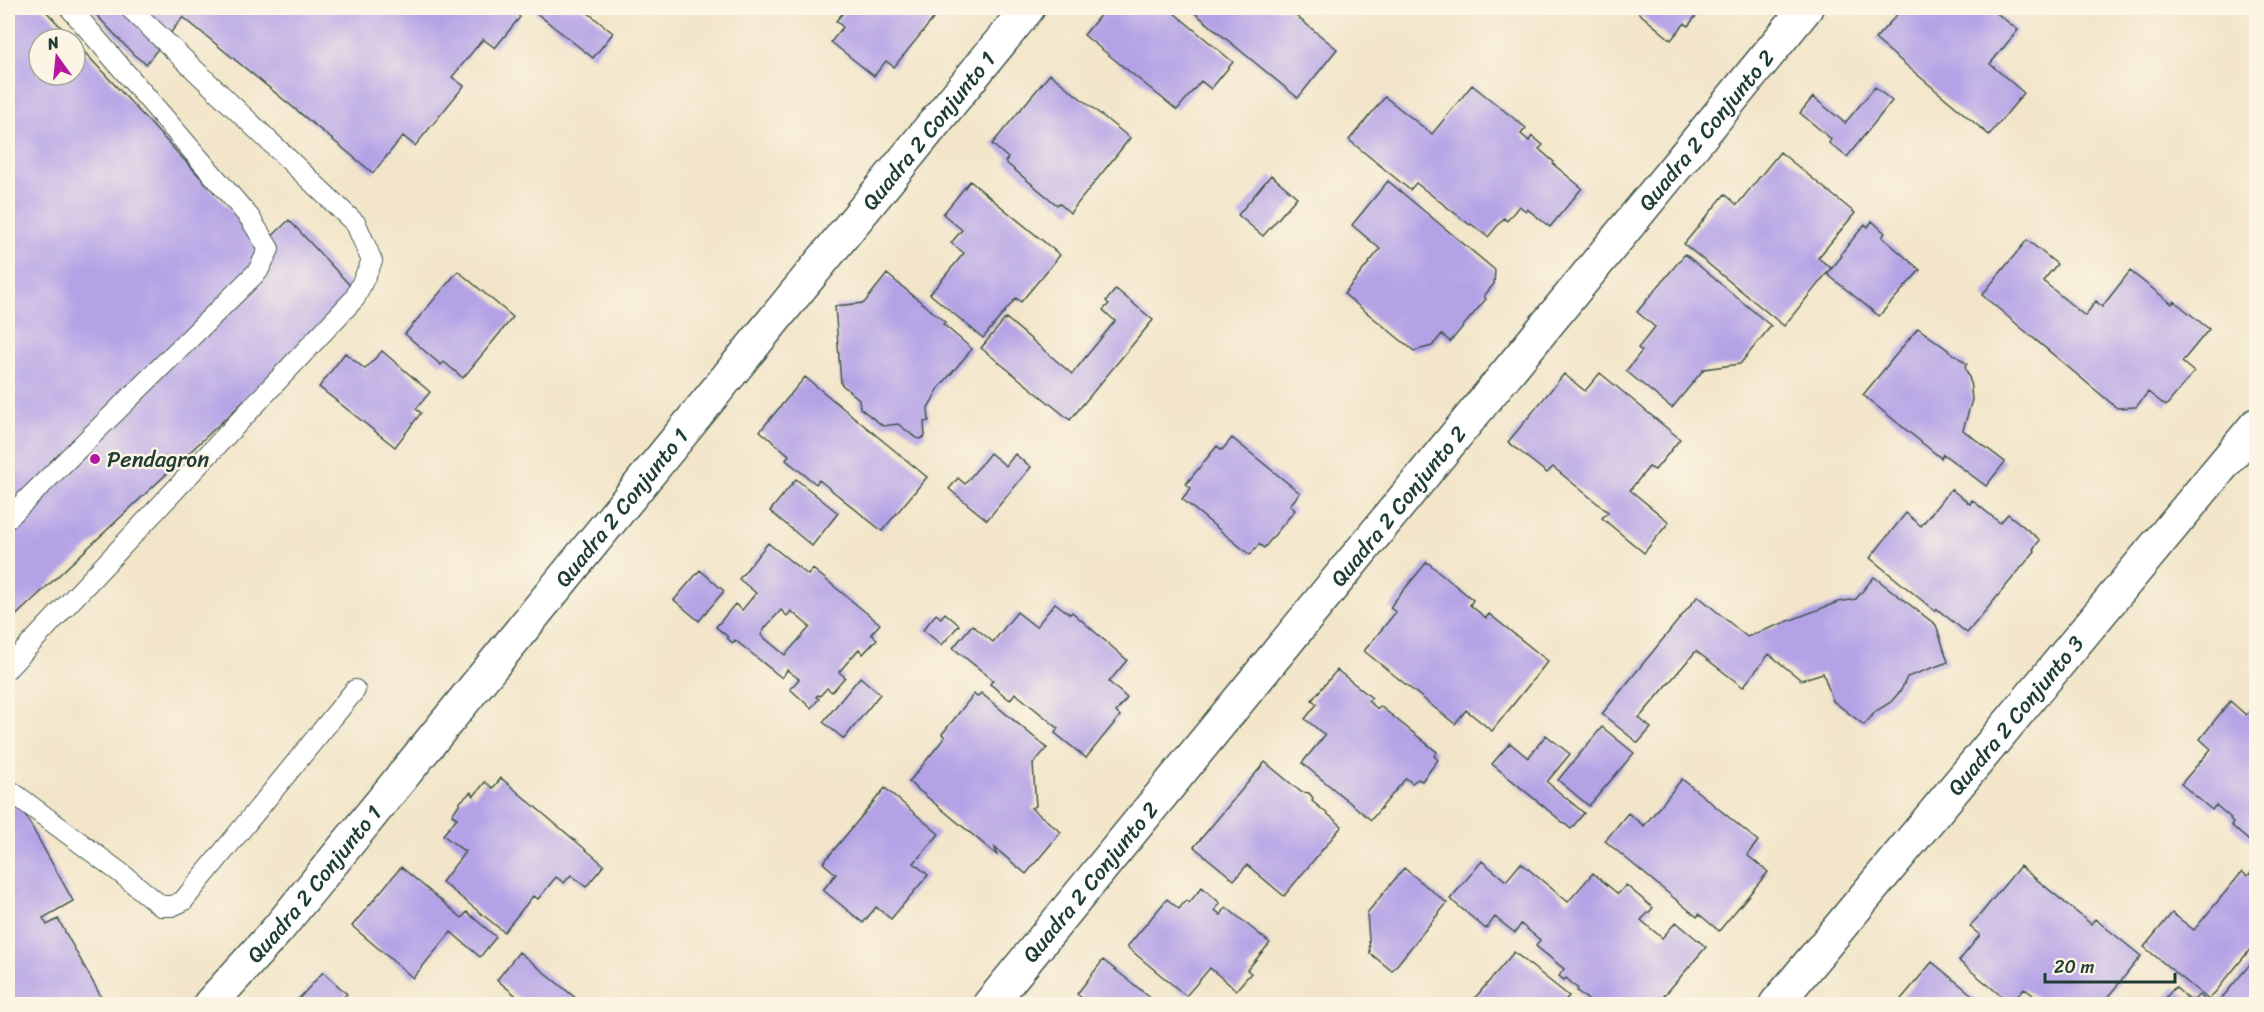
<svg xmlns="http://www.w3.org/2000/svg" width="2264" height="1012" font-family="Sriracha,sans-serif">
	<rect width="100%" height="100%" fill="#fcf5e5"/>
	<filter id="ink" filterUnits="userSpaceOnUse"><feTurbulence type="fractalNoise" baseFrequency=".0167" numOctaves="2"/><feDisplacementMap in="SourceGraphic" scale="12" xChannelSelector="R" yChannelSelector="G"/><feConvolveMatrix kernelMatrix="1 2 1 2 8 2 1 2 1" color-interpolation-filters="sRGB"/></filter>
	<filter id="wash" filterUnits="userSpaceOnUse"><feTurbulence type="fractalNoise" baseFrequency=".008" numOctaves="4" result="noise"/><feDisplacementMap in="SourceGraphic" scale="24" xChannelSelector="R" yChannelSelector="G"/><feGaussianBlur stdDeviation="1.35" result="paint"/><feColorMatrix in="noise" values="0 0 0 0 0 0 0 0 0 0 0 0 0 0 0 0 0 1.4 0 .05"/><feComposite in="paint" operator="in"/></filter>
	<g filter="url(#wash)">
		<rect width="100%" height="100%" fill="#f2e5c9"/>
		<g id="blocks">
			<path fill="#b4a2e6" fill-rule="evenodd" d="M8,8H43L72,39H39V75H75V42L263,245L289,220L358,294L8,623Z
				M90,8H509L520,17L495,48L483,39L452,77L464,86L415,146L403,136L373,173L183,17L146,64L134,55Z
				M530,8H582L613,33L593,58Z
				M847,8H942L894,67L886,61L874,76L831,42L843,27L836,21Z
				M1106,8H1168L1233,62L1211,89L1201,81L1177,110L1084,35Z
				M1193,8H1286L1337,49L1298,98L1196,14L1198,11Z
				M1633,8H1702L1688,26L1685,23L1671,40Z
				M1903,8H1990L2018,30L1990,64L2024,93L1989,135L1875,39Z
				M1050,74L1130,138L1070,213L1059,203L1057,205L1005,162L1008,158L992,144Z
				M1472,85L1526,128L1521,134L1529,141L1532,136L1543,145L1539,149L1554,162L1553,164L1582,188L1550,227L1527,209L1526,211L1519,206L1507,221L1504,218L1488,237L1471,224L1470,225L1416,183L1410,190L1349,140L1385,97L1432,134Z
				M1875,87L1892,101L1847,157L1829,143L1831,139L1800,113L1813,97L1845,123Z
				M1780,152L1855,213L1818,258L1831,268L1784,326L1684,244L1725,194L1737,205Z
				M1271,175L1297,197L1263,236L1238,215Z
				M970,181L1060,255L1021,302L1016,298L983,338L930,294L964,253L951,243L962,230L943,214Z
				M1388,181L1495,270L1494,284L1484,296L1486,299L1450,342L1442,334L1432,346L1414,351L1344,294L1380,249L1352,225Z
				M1872,221L1885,233L1882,237L1920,270L1879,316L1827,274L1842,256L1840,255L1865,224L1868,227Z
				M2027,240L2057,264L2043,281L2085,316L2096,301L2102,307L2130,271L2172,304L2174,301L2209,329L2182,362L2194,372L2166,406L2148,392L2136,407L2117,408L1982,295Z
				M1685,254L1771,326L1740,364L1704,369L1672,408L1626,371L1642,351L1638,348L1655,327L1637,312Z
				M458,271L513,317L463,378L444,362L441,365L405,334Z
				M887,274L945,322L943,324L972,349L939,388L928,408L929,421L924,422L925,436L920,439L916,438L898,424L883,426L860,408L859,399L841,384L835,306L864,303Z
				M1116,289L1153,320L1070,420L981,348L1006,318L1072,374L1115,321L1103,310L1109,304L1106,301Z
				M1918,328L1967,364L1965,367L1970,380L1972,400L1963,430L2005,462L1986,486L1943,454L1941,458L1863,395Z
				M382,351L430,392L416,409L421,413L395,447L319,387L345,353L365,369Z
				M1600,373L1680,439L1655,470L1649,467L1630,490L1669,522L1644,553L1602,518L1608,512L1553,467L1547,473L1508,442L1564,374L1585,391Z
				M805,377L927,477L882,531L819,480L816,484L786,460L789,455L760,431Z
				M1232,438L1300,493L1290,505L1295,510L1264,548L1259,544L1250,555L1182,499L1191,488L1186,484L1217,446L1222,450Z
				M990,453L1006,466L1015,454L1031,467L987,520L949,489L958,478L965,484Z
				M796,479L838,513L812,546L770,511Z
				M1951,489L1970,504L1972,500L2000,523L2008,514L2040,540L2033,549L2035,551L1967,633L1937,609L1935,611L1870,558L1906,513L1921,526Z
				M768,543L808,575L813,569L880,624L871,634L877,639L863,654L859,649L839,672L845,677L832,692L827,688L820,696L818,695L816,697L819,699L811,708L790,689L799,679L787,670L782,678L735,640L733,643L727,638L728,637L716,627L735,604L742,610L756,593L739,579ZM781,610L787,616L791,611L810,627L785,655L761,635L765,628Z
				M1427,562L1473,600L1470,605L1486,618L1489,614L1548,661L1492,731L1466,710L1455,724L1364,651L1396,612L1390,608L1393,603Z
				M700,570L724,591L699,621L674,600Z
				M1874,577L1936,625L1948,662L1907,677L1901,690L1891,702L1876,711L1864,725L1833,701L1823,673L1801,680L1769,654L1743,687L1696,651L1639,718L1651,728L1638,743L1602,714L1698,596L1747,637L1838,602L1856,599Z
				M1055,603L1070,614L1072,612L1127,660L1109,682L1127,698L1116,712L1120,716L1086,758L1055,733L1058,728L1015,693L1010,700L990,684L993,680L953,648L972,625L993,642L1017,612L1036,627Z
				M945,613L959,625L942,645L923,630L936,614L941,618Z
				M1337,670L1372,698L1368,701L1378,709L1380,706L1437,752L1434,756L1438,760L1422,781L1418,779L1412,783L1406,778L1371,820L1302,763L1325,735L1305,719L1317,704L1312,700Z
				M860,677L880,694L844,739L823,722Z
				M981,693L1047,748L1033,764L1036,806L1031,808L1061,832L1026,874L995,848L997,855L909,782L945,737L942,734L974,694L977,697Z
				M2230,701L2246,715L2254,706L2256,708V847L2231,825L2233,822L2230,819L2231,818L2216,805L2212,810L2181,784L2211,749L2200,739Z
				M1602,727L1634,753L1589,806L1558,780Z
				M1546,735L1570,754L1547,782L1584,813L1571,829L1492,764L1510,743L1528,758Z
				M1265,762L1301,792L1309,793L1313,798L1312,801L1342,826L1284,896L1247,865L1234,880L1194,847Z
				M501,778L604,865L586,887L571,875L564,883L556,877L538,899L533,896L504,932L442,882L465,852L443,835L457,818L452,815L461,801L471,792L474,796L485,782L493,788Z
				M1682,779L1758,841L1747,855L1768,872L1719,931L1699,914L1697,917L1605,841L1628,813L1644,826Z
				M8,784L73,901L43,918L47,925L58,919L105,1004H8Z
				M885,788L939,834L914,863L928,875L891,919L876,907L863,923L823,890L836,874L823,863Z
				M1482,861L1506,881L1521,863L1568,902L1593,873L1618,894L1626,885L1653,908L1641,920L1662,938L1676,922L1706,947L1664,996L1670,1001L1666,1004H1593L1577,991L1578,989L1566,978L1564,980L1559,976L1564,969L1536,946L1540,940L1521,924L1515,933L1495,917L1486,929L1450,899Z
				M2020,866L2091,924L2095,919L2141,956L2102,1004H2044L2024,988L2011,1004L1959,961L1980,935L1970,927Z
				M401,867L462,918L467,912L496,937L480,957L451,932L413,978L352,926Z
				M1404,868L1447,903L1392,971L1370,953L1367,913Z
				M2242,872L2248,876L2250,873L2256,878V942L2209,1000L2144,947L2172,913L2194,930Z
				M1202,887L1220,903L1215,910L1221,915L1226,907L1270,943L1247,970L1251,973L1236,990L1210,968L1186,996L1127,947L1167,899L1179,909L1186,900L1189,903Z
				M519,952L583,1004H526L497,980Z
				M1514,952L1569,996L1562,1004H1483L1475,998Z
				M2256,957V1004H2221L2219,1003L2221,999Z
				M1103,960L1127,979L1158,1004H1089L1077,994Z
				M1932,962L1976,998L1984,1004H1897Z
				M323,972L347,994L337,1004H297L295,1003Z
				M2175,987L2192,1002L2199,995L2208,1002L2206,1004H2163L2162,1002Z"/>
		</g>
	</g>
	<g filter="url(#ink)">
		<use href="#blocks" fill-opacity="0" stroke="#3f564a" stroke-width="1.5"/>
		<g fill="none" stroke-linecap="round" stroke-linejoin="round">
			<defs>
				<path id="lane" d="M8,518L258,271L269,249L250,218L70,8
					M8,668L355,298L372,261L356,224L130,8
					M8,789L122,874L161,906H172L183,901L355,690"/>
				<g id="street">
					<path id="s1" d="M210,1004L278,929L1028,8"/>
					<path id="s2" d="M990,1004L1806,8"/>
					<path id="s3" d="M1776,1004L2256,425"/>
				</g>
			</defs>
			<use href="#lane" stroke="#3f564a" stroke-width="22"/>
			<use href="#street" stroke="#3f564a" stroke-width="36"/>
			<use href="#lane" stroke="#fff" stroke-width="20"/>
			<use href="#street" stroke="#fff" stroke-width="33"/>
		</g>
	</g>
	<circle fill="#b5179e" stroke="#fcf5e5" stroke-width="2" cx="95" cy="459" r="6"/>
	<g text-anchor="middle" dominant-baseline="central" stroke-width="5" stroke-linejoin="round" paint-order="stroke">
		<g font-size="22" fill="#1f3d34" stroke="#fcf5e5">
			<text stroke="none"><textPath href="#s2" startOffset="1130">Quadra 2 Conjunto 2</textPath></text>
			<text stroke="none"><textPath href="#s1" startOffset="1131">Quadra 2 Conjunto 1</textPath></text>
			<text stroke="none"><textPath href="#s2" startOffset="644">Quadra 2 Conjunto 2</textPath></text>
			<text stroke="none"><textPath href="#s1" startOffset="645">Quadra 2 Conjunto 1</textPath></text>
			<text stroke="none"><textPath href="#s3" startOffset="375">Quadra 2 Conjunto 3</textPath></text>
			<text stroke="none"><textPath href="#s2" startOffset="158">Quadra 2 Conjunto 2</textPath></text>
			<text stroke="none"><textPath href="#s1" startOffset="159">Quadra 2 Conjunto 1</textPath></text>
		</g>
		<g font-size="22" fill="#1f3d34" stroke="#fcf5e5" text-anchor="start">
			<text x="107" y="459">Pendagron</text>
		</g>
	</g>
	<rect width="2264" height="1012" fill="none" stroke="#fcf5e5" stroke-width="30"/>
	<g transform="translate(57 57) rotate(345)"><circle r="28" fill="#fcf5e5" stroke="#a4ab9e" stroke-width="1.5"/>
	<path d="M0-4.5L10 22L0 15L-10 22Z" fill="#b5179e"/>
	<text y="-9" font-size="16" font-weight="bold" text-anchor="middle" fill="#1f3d34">N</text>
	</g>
	<path d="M2045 973v9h130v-9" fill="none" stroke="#1f3d34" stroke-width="3"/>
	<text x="2054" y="973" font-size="18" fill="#1f3d34" stroke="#fcf5e5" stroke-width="4.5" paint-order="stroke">20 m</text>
</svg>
